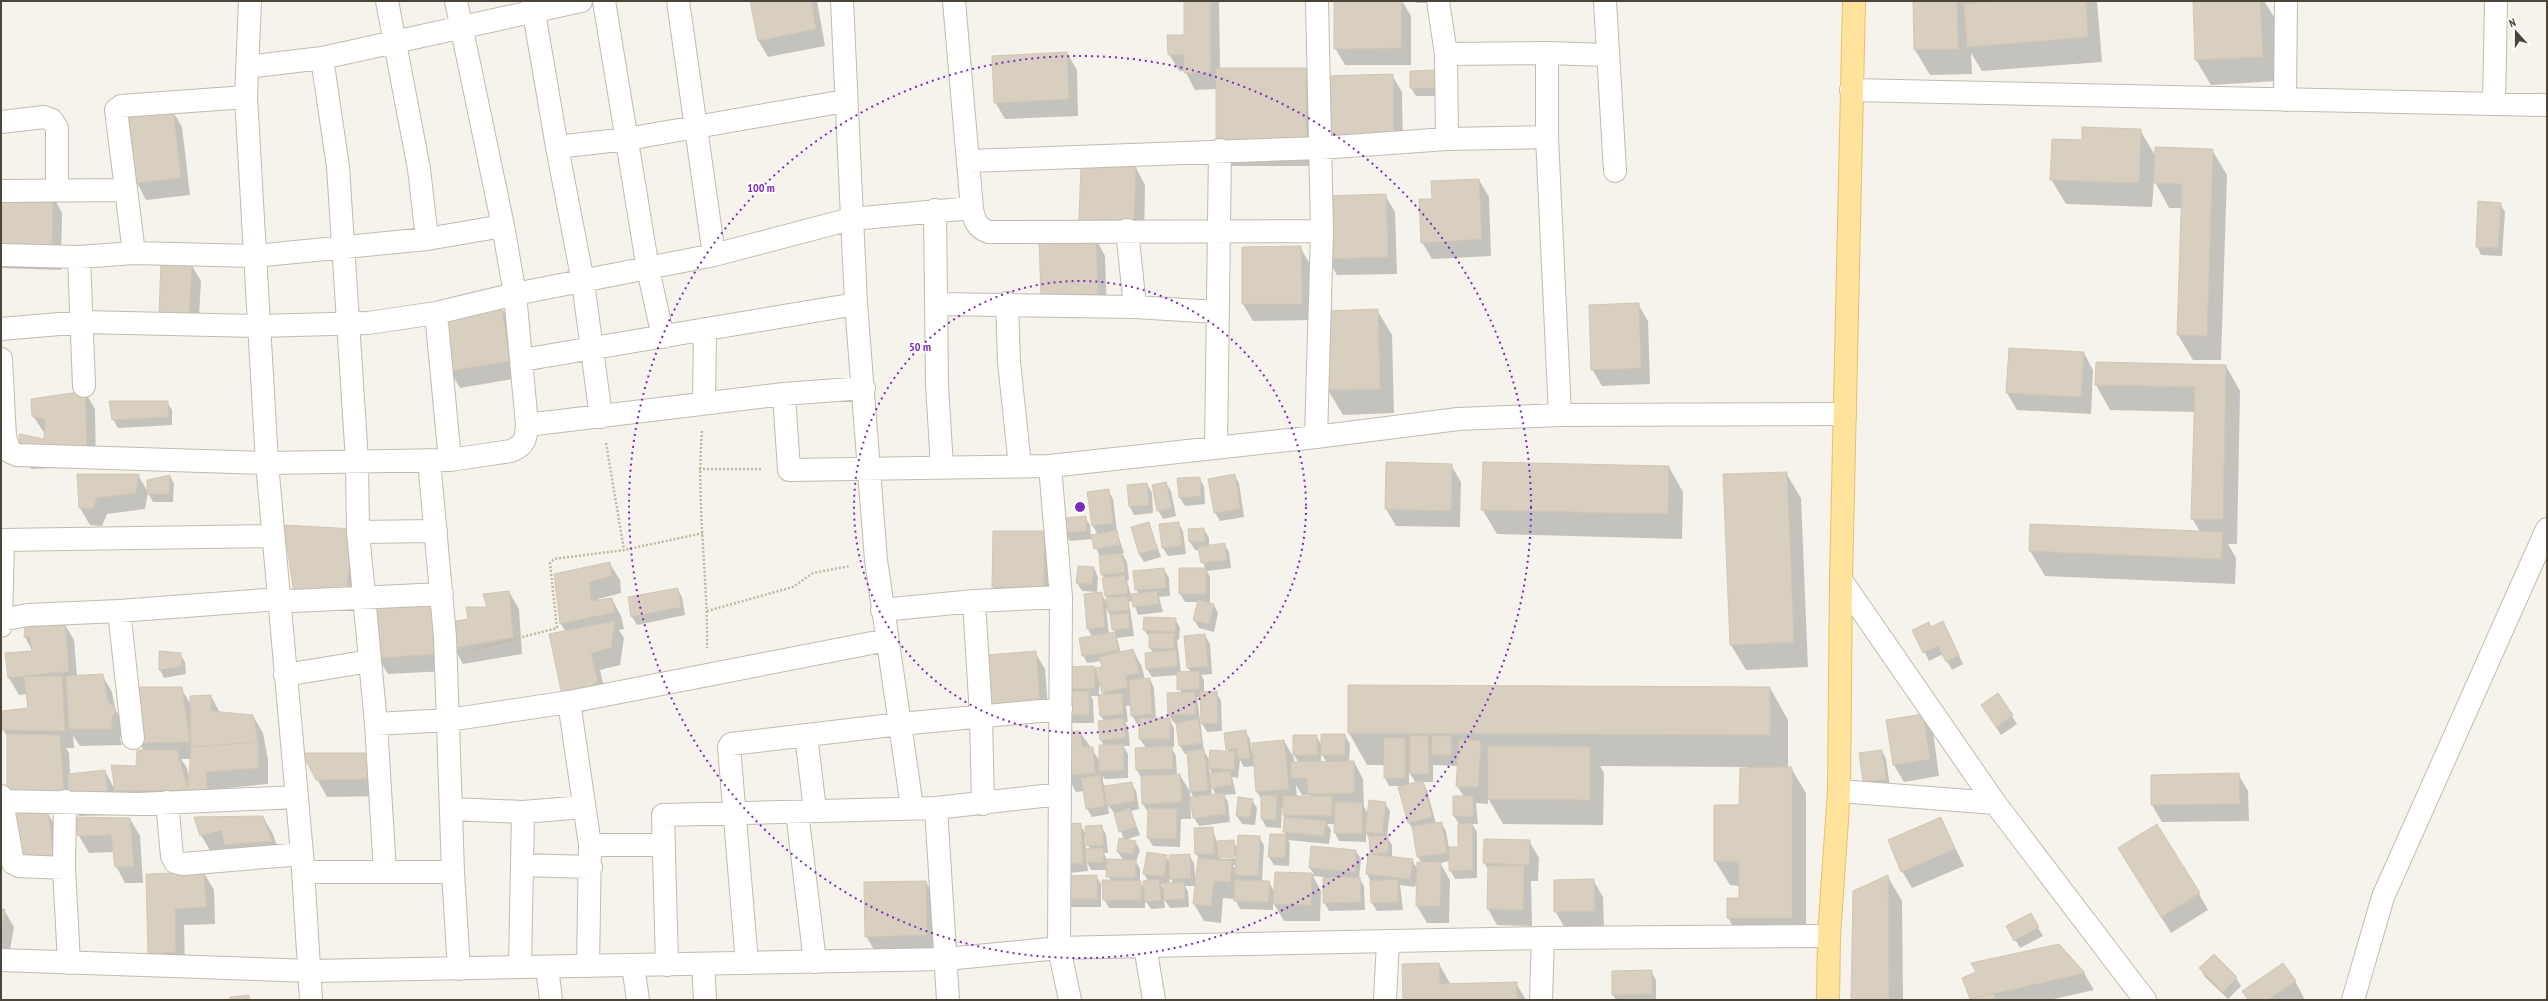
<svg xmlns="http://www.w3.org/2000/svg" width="2548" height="1001" font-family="'PT Sans Narrow',sans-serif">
	<rect width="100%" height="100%" fill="#f6f3ec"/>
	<path fill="#0003" fill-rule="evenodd" d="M751,1H817L825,46L768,57L758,40Z
		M1185,1H1218L1219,3L1220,69H1306L1320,94V166H1231L1217,141V89L1195,90L1185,71H1179L1169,54L1185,36Z
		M1335,1H1402L1411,16V65H1345L1335,48Z
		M1415,1H1436V3H1416Z
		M1914,1H2097L2102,62L1982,71L1971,53L1972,74L1930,75L1915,50Z
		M2194,1H2264L2274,17L2277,81L2211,85L2196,60Z
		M1067,53L1077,70L1078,116L1005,119L995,102Z
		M1437,71L1442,96H1416L1411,88Z
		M1392,75L1402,92L1403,151L1329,136Z
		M172,110L182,127L190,195L146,200L137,183Z
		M2140,130L2156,157L2212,150L2227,175L2221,360H2193L2178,335L2182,208H2169L2154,180L2152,207L2066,204L2051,179L2083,141Z
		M1136,168L1145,185L1144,238L1090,237L1080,220Z
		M1479,180L1489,197L1491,256L1432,259L1422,242L1433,199Z
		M1,195L53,196L62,213L61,270L1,268Z
		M1385,195L1395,212L1397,274L1337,275L1327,258Z
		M2500,204L2505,212L2502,256L2481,255L2477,246Z
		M1096,239L1105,256L1107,311L1052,313Z
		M1300,247L1310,264L1311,320L1253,321L1243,304Z
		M162,263L191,264L201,281L198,335Z
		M1638,304L1648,321L1650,384L1602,386L1592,369Z
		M500,305L510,322L519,378L460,388L450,371Z
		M1377,310L1392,335L1394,413L1343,415L1328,390Z
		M2084,353L2093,370L2091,414L2017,410L2007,393Z
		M2226,366L2240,391L2237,544H2228L2236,558L2235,584L2045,576L2030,551L2031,525L2200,532L2192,518L2195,412L2110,410L2096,385Z
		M85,392L95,409L96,466L31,469L21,452L45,440V434L33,416Z
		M167,402L172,410V425L118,428L113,419Z
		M1451,465L1461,482L1460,527L1396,526L1386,509Z
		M1669,467L1683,492L1682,539L1497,534L1482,509Z
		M1786,473L1801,498L1808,667L1746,670L1731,645L1724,475Z
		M138,475L148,492L170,476L174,484L173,502H153L148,493L145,509L107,514L102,526L90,525L80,508Z
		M1234,475L1239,483L1244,517L1220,521L1215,513L1209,480Z
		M1199,478L1204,486L1205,504L1185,506L1180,498Z
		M1166,483L1171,491L1176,516L1163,519L1158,510Z
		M1147,484L1152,493L1153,513L1134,515L1130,507Z
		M1108,490L1113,499L1117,532L1124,553H1122L1127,562L1129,580L1127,581L1131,595L1138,594L1134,572L1164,569L1169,578L1170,596L1159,597L1163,612L1138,615L1133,601L1129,602L1134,636L1117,638L1121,653L1133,650L1142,667L1145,680L1150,679L1154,688L1156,719H1169L1174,728V747H1171L1176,756L1177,775H1180L1190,792L1191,819H1181L1180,847L1153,846L1148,838L1149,814L1143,804L1142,779L1137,770L1146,748L1140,739V723L1137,724L1132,715V705L1126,706L1128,722H1125L1128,727L1130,746H1123L1128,754V778L1105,779L1103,776V782L1105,787L1131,783L1136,791L1139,809L1131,811L1140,835L1125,840L1135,841L1140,850L1136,862L1140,869V882L1145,889L1148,881L1144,874L1147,853L1166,856L1170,863L1189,855L1194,863L1196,884L1199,858L1196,854L1195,829L1212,828L1217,842L1233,841L1238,849L1259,837L1264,845L1262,882H1269L1275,893L1276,873L1314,874L1310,868L1356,851L1361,859L1359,878L1364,886L1365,910L1329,911L1324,902V877L1313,876L1321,891L1320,921H1284L1273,902V910L1240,909L1235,899L1223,898L1221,923L1204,921L1194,904L1196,886H1185L1188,892L1189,907L1170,908L1164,899L1165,908L1151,909L1145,900V908H1109L1104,899L1110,881L1108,870H1091L1087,862L1088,871L1069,873L1065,865L1080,824L1087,836L1101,826L1106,834L1108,853H1104L1107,860H1123L1118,852L1124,840L1115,814L1108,805L1109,814L1092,817L1087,809L1084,791L1076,792L1067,775L1080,732L1100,761L1104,746L1101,740L1099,722L1104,721L1101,716L1099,696H1091L1093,700L1094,723H1071L1067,689L1094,667L1095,669L1103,667L1101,661L1087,663L1083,655L1092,637L1088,629L1101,593L1108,605L1100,558L1093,539L1070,541L1065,533L1085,517L1090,525L1091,536L1098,535L1093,526ZM1106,608L1111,617L1115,634H1109ZM1099,682H1100L1104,696H1099ZM1085,836H1087L1090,850H1086ZM1240,856V858L1221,859V857ZM1233,865H1237V872ZM1170,877L1174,884H1169ZM1161,884H1164V890Z
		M1149,523L1161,557L1144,562L1139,554Z
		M1178,523L1183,531L1186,554L1168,556L1163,548L1160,525Z
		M285,526L354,530L355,607Z
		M1204,529L1209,538V546L1224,544L1229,552L1231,568L1207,571L1210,577V604L1214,605L1218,613L1214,632L1199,628L1194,620L1199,602H1185L1180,594L1205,569L1200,550H1195L1190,542L1189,530Z
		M1044,532L1053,549V603H1003L993,586Z
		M610,564L620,580L621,593L598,599V601L612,599L621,616L624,629L619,630L624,638L620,665L600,670L607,700L574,717L566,632L561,624L555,575Z
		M1094,568L1098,577L1097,592L1082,591L1077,583Z
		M677,589L682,597L685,615L637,625L632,617L629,598Z
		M509,592L519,609L522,654L463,664L454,647L469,620Z
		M438,598L446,671L388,674L378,658Z
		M1175,619L1180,628L1179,640L1177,639L1181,673L1191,672L1188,668L1205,635L1210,644L1212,674L1201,675L1204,680V693L1216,692L1221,701L1222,731L1207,732L1202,723L1201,697H1197L1204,751L1210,761L1229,752L1227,749L1245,731L1250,739L1252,753L1284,741L1294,758V763H1299L1294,755V736H1316L1322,745L1345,735L1350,744L1349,762H1354L1363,779L1364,807L1368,814L1385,803L1390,811L1387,837L1392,845V858L1412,860L1418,870L1422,863L1418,857L1414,831L1409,823L1405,786H1389L1385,778V765H1367L1349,733V686L1770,688L1788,720V768H1791L1806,793V942L1743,943L1728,918L1740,899V886L1730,885L1715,861L1740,806L1747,767L1600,766L1604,773L1603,825L1503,824L1488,798V804L1476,803L1478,824H1472L1477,832V878L1455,879L1450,870V861L1440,863L1450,880L1449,923H1427L1417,906L1418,876L1415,887L1400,885L1403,910L1377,911L1372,903L1371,882L1367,874L1372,856L1370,840L1366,833V842L1339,841L1335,833V824H1327L1331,830L1329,844L1288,840L1290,843L1289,866L1274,865L1269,857L1271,835H1286L1284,831V807H1282L1281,828L1266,827L1262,819V800L1257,792L1255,766L1244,767L1240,760L1238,778L1232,777L1236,794L1224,795L1228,802L1230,822L1199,826L1194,818V798L1191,792L1188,754H1185L1180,746L1177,723H1174L1169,715L1181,694L1178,675L1152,677L1147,669L1153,653L1150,648V638L1144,630ZM1321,753L1327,763H1321ZM1433,765L1458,766L1457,786L1464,797L1454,816L1459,824V848H1449L1446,831L1441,823L1436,824L1427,790L1423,782H1433ZM1209,768L1213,774H1210ZM1409,772L1416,783L1409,785ZM1211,785L1216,795H1212ZM1296,785L1302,795H1310L1311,797H1297Z
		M64,623L74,640L77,676L102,675L112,692L115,709L126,726L120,738L122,745L80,746L73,735L74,748H66L69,753L70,775L105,771L114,788L119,815L79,816L73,806L8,738L3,729L29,709L27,694L19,695L9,678L33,652L25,637L26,625Z
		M1931,628L1947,630L1963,664L1952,670L1943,654L1929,661L1914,630Z
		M1035,652L1045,669L1049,721L1000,725Z
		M180,654L185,662L186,674L164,678L160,670Z
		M181,688L191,705L211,696L220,713L253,716L263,733L268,760V784L216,789V807L126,808L116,791L137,767L144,751L139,743ZM181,759H191L189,778L187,768Z
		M1998,694L2017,724L2001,735L1987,713Z
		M1923,715L1933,732L1939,776L1904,782L1894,765Z
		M1882,751L1886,759L1890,787L1868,790L1864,782Z
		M367,754L384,796L327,797L317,779Z
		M2238,774L2248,791L2249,821L2162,822L2152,805V776Z
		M1252,800L1257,808L1255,825L1242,824L1237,816Z
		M9,812L48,814L58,831L63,873L21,870Z
		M263,817L273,834L281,858L235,862L227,848L211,852L201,835Z
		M1941,818L1964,866L1912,888L1902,871Z
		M130,819L140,836L143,883H125L116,866L114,852L89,853L79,836Z
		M1529,841L1539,858L1538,881H1531L1532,926L1497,925L1488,909L1489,871L1484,862Z
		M2129,865L2199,894L2208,910L2171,933Z
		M204,873L214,890L215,924L184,925L185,969L159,970L149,953L147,875Z
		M1096,876L1101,884V907H1069L1064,899Z
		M1888,877L1902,901L1903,1000H1852Z
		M1593,880L1603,897L1604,928H1565L1555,911Z
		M926,882L935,899L936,952L876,953L866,936Z
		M1,910H4L14,927L10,950L1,951Z
		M2030,914L2043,936L2020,948L2008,927Z
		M2059,945L2084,973L2094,990L2049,1000H1971Z
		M1439,964L1451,985L1516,983L1526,1000H1404Z
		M2201,969L2236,978L2241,986L2228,999L2205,977Z
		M1651,971L1656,980V1000H1616L1613,995Z
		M2295,981L2304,998L2302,1000H2249Z"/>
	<path fill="#d8cfc1" stroke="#d3c7b4" d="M750,1H811L816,29L758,41Z
		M1184,1H1210L1211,72L1184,73V54L1168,55L1167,35H1184Z
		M1334,1H1402L1401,48L1334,49Z
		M1913,1H1957L1958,49L1914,50Z
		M1995,1H2086L2088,37L1967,47L1964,4Z
		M2193,1H2260L2263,57L2195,60Z
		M1067,52L1069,99L994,103L992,56Z
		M1216,68H1306V141L1216,142Z
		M1438,70V88H1410V71Z
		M1393,74L1394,134L1328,136L1326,76Z
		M173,109L181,178L136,183L128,115Z
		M2082,127L2141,129L2139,183L2050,180L2052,139L2082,140Z
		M2155,147L2213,149L2207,336L2177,335L2182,184L2154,183Z
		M1081,166L1136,167L1134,221L1079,220Z
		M1479,179L1482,239L1421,243L1419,199H1432L1431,181Z
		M1,194L53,195L52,253L1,252Z
		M1386,194L1388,257L1326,259L1325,196Z
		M2478,201L2501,203L2498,248L2476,247Z
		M1096,238L1098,294L1041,296L1039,240Z
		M1301,246L1302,304H1242V247Z
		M161,261L192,263L189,318L159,317Z
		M1639,303L1641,368L1591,370L1589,305Z
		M501,304L510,361L449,371L440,314Z
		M1378,309L1380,389L1327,390L1325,311Z
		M2009,348L2084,352L2081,397L2006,393Z
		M2096,362L2226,365L2223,519H2191L2195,387L2095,385Z
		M85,391L87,449L20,452L19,434L44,439L45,420L32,416L31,399Z
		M109,401H168V417L112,420Z
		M1386,462L1452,464L1451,511L1385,509Z
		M1483,462L1669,466L1668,514L1481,510Z
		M1787,472L1794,642L1730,645L1723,474Z
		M77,474H139L136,493L97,498L93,509L79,508Z
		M1235,474L1240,509L1214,513L1208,479Z
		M170,475L169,494H147V480Z
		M1200,477L1201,496L1179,498L1177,478Z
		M1166,482L1172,508L1157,511L1152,485Z
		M1147,483L1149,505L1129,507L1127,485Z
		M1109,489L1113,523L1092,526L1087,492Z
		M1086,516L1087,531L1064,533L1063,518Z
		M1149,522L1157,549L1139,554L1131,527Z
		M1179,522L1182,546L1162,548L1159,524Z
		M2030,524L2223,532L2221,559L2029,551Z
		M284,525L354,529L346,591L294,594Z
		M1204,528L1205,541L1189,542L1188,529Z
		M1117,530L1120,545L1094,549L1091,535Z
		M993,531H1044V587H992Z
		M1225,543L1227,560L1201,563L1198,547Z
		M1122,553L1125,572L1101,575L1099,556Z
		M610,562L612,576L589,582L591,601L612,598L615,612L560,624L554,574Z
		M1078,566L1094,567L1092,584L1076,583Z
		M1164,568L1166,588L1135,590L1133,571Z
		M1179,568H1206V594H1179Z
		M1125,575L1128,593L1105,596L1102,578Z
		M678,588L681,607L631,617L628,597Z
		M509,591L513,637L453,648L450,622L468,619L466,607H487L483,594Z
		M1157,591L1159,604L1133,607L1131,594Z
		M1102,592L1105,627L1087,629L1084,594Z
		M1127,596L1129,610L1108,612L1106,598Z
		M439,597L436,654L377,658L376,601Z
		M1198,600L1214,604L1209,624L1193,620Z
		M1128,613L1130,628L1112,630L1110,615Z
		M1144,617L1176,618L1175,632L1143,630Z
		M615,621L611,648L591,653L598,682L563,700L549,634Z
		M1943,621L1959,655L1946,662L1938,646L1923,653L1912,630L1929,622L1931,627Z
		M65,622L69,671L8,678L5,653L32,651L30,636L24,637L25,625Z
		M1115,632L1118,650L1082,656L1079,638Z
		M1149,633H1174V648H1149Z
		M1205,634L1208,666L1187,668L1184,636Z
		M1133,649L1139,673L1125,676L1128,687L1102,693L1095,668L1102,667L1099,657Z
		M1176,650L1177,666L1146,669L1145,653Z
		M159,651L181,653L182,666L159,670Z
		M1036,651L1040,705L989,709L985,655Z
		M1094,666L1095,688L1066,689L1065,667Z
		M1199,671L1200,689L1177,690V672Z
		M103,674L108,702L116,709L111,721L113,729H69L66,676Z
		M62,676L65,731L2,730V711L28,708L24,677Z
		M1150,678L1152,714L1131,716L1129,680Z
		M1348,685L1770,687V735L1348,733Z
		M132,687H182L190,742L138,743Z
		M1089,691V715H1065L1064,692Z
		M1217,691L1218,723L1201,724L1200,692Z
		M1195,692L1196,714L1168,715L1167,693Z
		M1122,693L1123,714L1100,716L1098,695Z
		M1998,693L2013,715L1996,727L1981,705Z
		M211,695V711L253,715L258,742L191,747L190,696Z
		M1923,714L1930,759L1893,765L1886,720Z
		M1123,718L1126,738L1100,740L1098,721Z
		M1139,718H1170V739H1139Z
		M1198,719L1202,743L1179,746L1176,723Z
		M1246,730L1250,758L1238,759L1237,748L1226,750L1224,733Z
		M1080,731L1082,747H1093L1095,773L1066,775L1063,732Z
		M7,734L60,735L64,796L7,792Z
		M1321,734H1345V755H1321Z
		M1293,735H1317V755H1293Z
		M1410,736H1428L1429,774H1410Z
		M1432,736H1451V755H1432Z
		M1384,738H1405V778H1384Z
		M1459,739L1481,741L1478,787L1456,786Z
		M1284,740L1289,789L1256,792L1252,743Z
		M258,742V768L206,772L207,790H188L191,747Z
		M1123,744L1124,770L1099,771V745Z
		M1172,746L1173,769L1136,770L1135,748Z
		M1488,746L1590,747V800L1488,799Z
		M1204,749L1208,790L1190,792L1187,751Z
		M137,750H177L188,790L115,791L111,765L136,766Z
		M1210,750L1235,752L1234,770L1208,768Z
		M1882,750L1886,779L1863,782L1859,753Z
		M302,753H367L375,779L316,780Z
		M1354,761V793L1308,794L1307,778H1291V762Z
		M1792,767V918H1727V898H1739V861H1714V805H1739L1740,768Z
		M105,770L109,799L68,800V774Z
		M1230,771L1232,785L1211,788L1209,773Z
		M2239,773L2240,804L2151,805V775Z
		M1180,774L1182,802L1142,804L1141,776Z
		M1100,775L1105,806L1086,809L1081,778Z
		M1423,780L1432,817L1408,823L1398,787Z
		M1132,782L1135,801L1107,806L1104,786Z
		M1224,793L1226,814L1193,818L1190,797Z
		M1261,795L1277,796L1276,820L1261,819Z
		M1283,796H1332V816L1283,815Z
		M1453,796H1473V816H1453Z
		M1238,797L1253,799L1250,817L1236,816Z
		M1369,800L1386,802L1382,834L1365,832Z
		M1335,802L1362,803V834L1334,833Z
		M1130,808L1136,827L1119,832L1114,813Z
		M1148,808L1177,809L1176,839L1147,838Z
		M8,811L48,813L54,856L11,854Z
		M263,816L272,841L224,845L221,830L200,836L194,817Z
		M74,817L130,818L134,867H115L111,835L78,836Z
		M1284,817L1326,821L1324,836L1283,832Z
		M1941,817L1955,849L1901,872L1888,840Z
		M1442,822L1447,853L1417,857L1412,826Z
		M1081,823L1083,863L1064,865L1061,824Z
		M1472,823L1473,870L1449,871V847H1458V824Z
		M2157,824L2200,893L2161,917L2118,848Z
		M1102,825L1104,845L1087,846L1085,826Z
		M1213,827L1214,854H1195L1194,828Z
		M1270,834H1286L1285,858L1268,857Z
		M1238,835L1260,836L1258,876L1235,875Z
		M1369,836H1388V853H1370Z
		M1119,838L1136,841L1133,854L1117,852Z
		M1484,839L1530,840L1529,865L1483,863Z
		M1234,840L1235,857L1218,858L1217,841Z
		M1311,846L1356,850L1355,872L1309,868Z
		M1103,848V862H1086L1085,849Z
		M1147,852L1167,855L1164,877L1143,874Z
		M1190,854L1191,878L1170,879L1169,855Z
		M1368,854L1413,859L1410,879L1366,874Z
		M1198,858L1232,861L1230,882L1214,881L1211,906L1193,904Z
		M1107,859L1136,860L1135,877H1106Z
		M1417,862H1441L1440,906H1416Z
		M1488,866H1524L1523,910L1487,909Z
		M204,872L206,907L175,909L176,952L148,954L146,874Z
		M1275,872L1312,873L1311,905L1273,904Z
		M1097,875V899H1063V876Z
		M1888,875L1889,1000H1851L1853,891Z
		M1360,877L1361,902L1323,903V878Z
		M1159,879L1161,900L1145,902L1143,881Z
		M1398,879V902L1371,903L1370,881Z
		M1594,879L1595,911L1554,912V880Z
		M1102,880L1141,881V900H1103Z
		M1235,880L1270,881L1268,902L1234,901Z
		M926,881L927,935L865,937L864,882Z
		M1184,882L1185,899L1164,900L1163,883Z
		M1,909H5L1,934Z
		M2031,913L2039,927L2014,941L2006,926Z
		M2059,944L2085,973L1970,999L1962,978L1976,972L1971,963Z
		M2214,954L2237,977L2223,992L2199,968Z
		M1439,963L1440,984L1517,982V1000H1403L1402,964Z
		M2283,963L2296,981L2267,1000H2248L2242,991Z
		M1652,970V994L1612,995V971Z
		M1994,993L1995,1000H1967L1970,999Z
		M249,995L250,1000H230V997Z"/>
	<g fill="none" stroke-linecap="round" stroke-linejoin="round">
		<defs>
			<path id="minor" d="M250,1L246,97L267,463L302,854L311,1000
				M387,1L419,169L427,239
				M532,1L557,147L583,282L601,417
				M604,1L648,269L663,337
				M678,1L714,255
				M842,1L856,304L876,560L912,807
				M954,1L972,208C974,221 977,228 989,232L1322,231
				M1438,1L1446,54L1447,139
				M1605,1L1615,171
				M1547,53L1606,55
				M1446,54L1547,53V137L1560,415
				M322,58L338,167L357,461L358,532L376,724L385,872
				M247,67L322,58L581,1
				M1851,90L2547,105
				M2285,100L2286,1
				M2494,103L2496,1
				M1,122L44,117L52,120L57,128V190
				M557,147L627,139L845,101
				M968,161L1320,148L1447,139L1547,137
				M1,191L125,190
				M935,210L937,384L942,467
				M1127,230L1135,307
				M134,253L116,110L121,106L246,97
				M1,255L79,257
				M1007,303L1009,362L1020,466
				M937,304L1135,307L1217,312
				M436,313L450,460
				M1,329L83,322L260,326L368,323L436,313L515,294L714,255L851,219L972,208
				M1,359L5,437L10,452L17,455L267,463L450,460L511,451C525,445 526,439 527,425L515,294L503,226L456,1
				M522,360L856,304
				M84,386L79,257L134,253L254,256L427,239L503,226
				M784,394L789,470L1050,466L1316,437L1458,419L1560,415L1845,414
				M704,403L705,329
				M527,425L784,394L864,388
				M1316,437L1322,231L1317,1
				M1216,448L1220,150
				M429,460L445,637L453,872L459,969
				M1050,466L1061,597L1059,948L1070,1000
				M358,532L436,531
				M1,540L273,536
				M1841,580L1995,803L2145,1000
				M974,601L981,716L983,804
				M882,610L974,601L1061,597
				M119,611L133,738
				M1,620L28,615L119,611L279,599L293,601L442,594
				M1,626L3,540
				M285,675L370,661
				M569,702L590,845L588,966
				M376,724L448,720L569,702L887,640
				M806,735L815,810
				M1839,791L1995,803
				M1,796L13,863L19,866L64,868
				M1,801L138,804L297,797
				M65,801L64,868L69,963
				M167,802L172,856L175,862L183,864L302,854
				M936,808L948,1000
				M452,809L523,812L584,807
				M797,812L815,962
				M590,845H664
				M523,865L591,867
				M303,872H453
				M1145,946L1154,1000
				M747,963L729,747L731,744L900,724L1061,709
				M703,964L705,1000
				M633,965L638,1000
				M667,965L663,815L936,808L1060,794
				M520,967L523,812
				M547,967L551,1000
				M1385,1000L1388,941
				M1541,1000L1543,938"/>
			<path id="tertiary" d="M1,960L310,971L946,959L1059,948L1145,946L1543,938L1829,936
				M2353,1000L2383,897L2547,529"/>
			<path id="primary" d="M1828,1000L1829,936L1839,791L1841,580L1854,1"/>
		</defs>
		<use href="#minor" stroke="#c2bbae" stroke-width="24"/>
		<use href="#tertiary" stroke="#c2bbae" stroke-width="24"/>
		<use href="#primary" stroke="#e6c16a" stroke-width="24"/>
		<path stroke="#c4b79f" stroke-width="2.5" stroke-dasharray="2 2" stroke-linecap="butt" d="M702,431C696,504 708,576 707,648
			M606,443L624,550
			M699,469H763
			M707,611L793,587L813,573L850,566
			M472,650L557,628L550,563L554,559L624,550L703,533"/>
		<use href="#minor" stroke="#fff" stroke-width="22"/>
		<use href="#tertiary" stroke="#fff" stroke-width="22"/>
		<use href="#primary" stroke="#ffe39c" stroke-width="22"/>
	</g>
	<g fill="none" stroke="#7b2cbf" stroke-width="2" stroke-dasharray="2 4">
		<circle cx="1080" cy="507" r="226"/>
		<circle cx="1080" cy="507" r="451"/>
	</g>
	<circle cx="1080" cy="507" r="6" fill="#7b2cbf" stroke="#fff" stroke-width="2"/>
	<g font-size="12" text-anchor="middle" font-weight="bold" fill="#7b2cbf" stroke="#fff" stroke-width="3.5" stroke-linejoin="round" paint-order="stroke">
		<text x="761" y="192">100 m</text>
		<text x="920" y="351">50 m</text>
	</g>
	<rect width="2548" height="1001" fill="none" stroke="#4b4439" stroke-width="4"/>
	<g transform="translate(2516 32) rotate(339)" stroke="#ffffff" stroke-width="3" paint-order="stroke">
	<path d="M0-3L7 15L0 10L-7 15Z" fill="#4b4439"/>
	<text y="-6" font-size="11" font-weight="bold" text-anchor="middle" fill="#4b4439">N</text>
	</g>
</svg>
